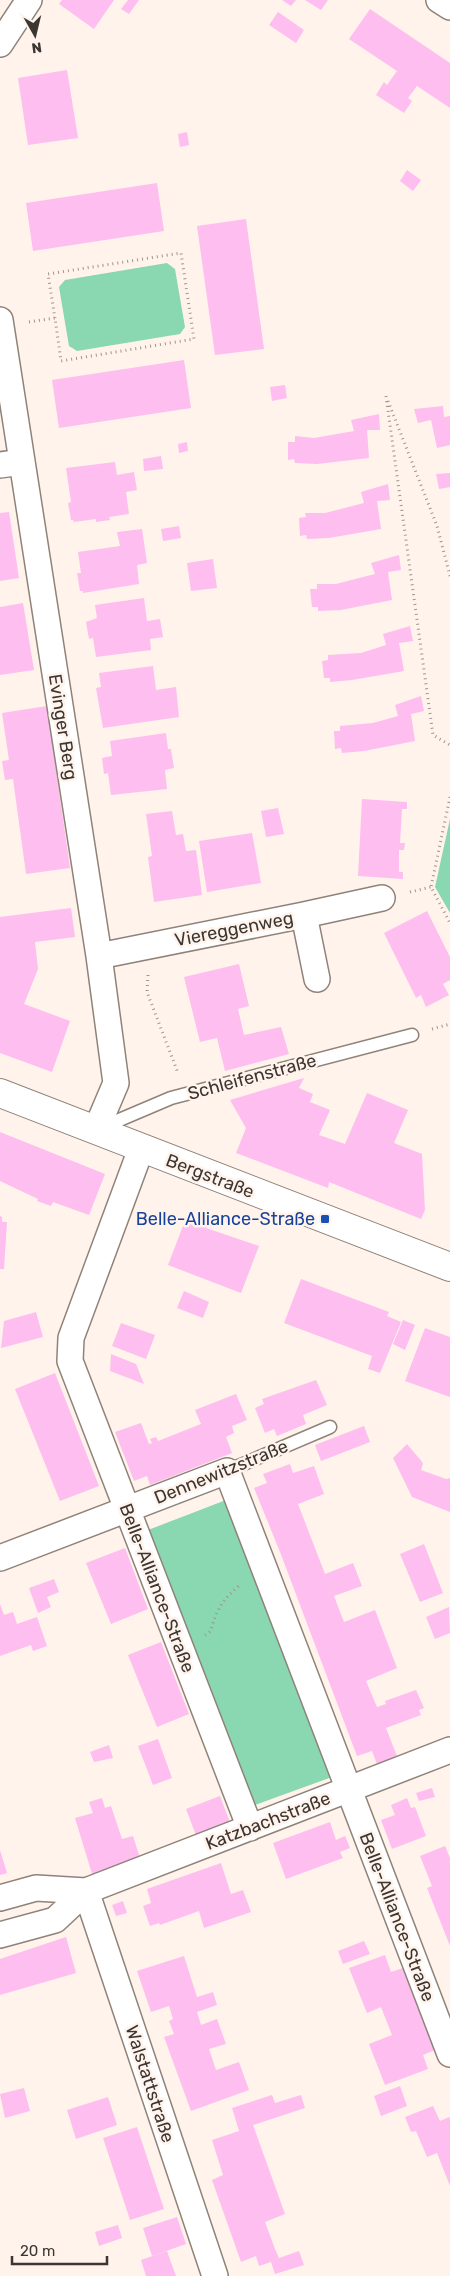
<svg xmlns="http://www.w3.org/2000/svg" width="450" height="2276" font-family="Rubik,sans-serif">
	<rect width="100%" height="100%" fill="#fff3eb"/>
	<path fill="#89d8b1" d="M167,263L175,269L185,327L180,334L77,351L69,346L59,287L65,280Z
		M450,819V913L435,887Z
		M226,1500L332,1777L255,1805L148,1530Z"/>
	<path fill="#febef0" d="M62,0H114L94,29L59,4Z
		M128,0H139L129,14L121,9Z
		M282,0H296L291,6Z
		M305,0H328L321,10Z
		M370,9L450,63V108L417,86L408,98L412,101L404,113L376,95L384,82L387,85L397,71L349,39Z
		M278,12L304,30L296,43L269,25Z
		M67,70L78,138L28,145L18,78Z
		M187,132L189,145L180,147L178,134Z
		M407,170L421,180L413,191L400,181Z
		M157,183L164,231L33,251L26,203Z
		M246,219L264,349L215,355L197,226Z
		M184,360L191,408L59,428L52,380Z
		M285,385L287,398L272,401L270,387Z
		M443,406L444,417L450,416V445L437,448L431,420L418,423L414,409Z
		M379,414L380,430H367L369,458L317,464L295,463L294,459L288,460V442H295V436L314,438L354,431L351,420Z
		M187,442L188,451L179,453L178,444Z
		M161,456L163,469L144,471L143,459Z
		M115,462L117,475L134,472L137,490L126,492L129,514L109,517L110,520L96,522V519L74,522L73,520H71L68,503L71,502L66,468Z
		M450,473V487L439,489L436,474Z
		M388,484L390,500L377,501L381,529L329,538L307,539L306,535L300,536L299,518L306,517L305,513H325L364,503L361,492Z
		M9,512L19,578L0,581V513Z
		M179,526L181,538L163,541L161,529Z
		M142,529L147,563L137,565L139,584L83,593V591H80L77,573H81L78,552L120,546L117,532Z
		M399,555L401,570L388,572L392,600L341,610L318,611V607H312L310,589H317V584H336L375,574L371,563Z
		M213,559L217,588L191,591L187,563Z
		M144,598L147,621L160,619L163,637L150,639L151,650L96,657L93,638L89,639L86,622L97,618L95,605Z
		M23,603L34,670L0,675V607Z
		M410,626L413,641L399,643L404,671L352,680L330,682V678H324L322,661L328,660V655L361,653L386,645L383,634Z
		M153,666L156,690L176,687L179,717L103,728L96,688L101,687L99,673Z
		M421,696L424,711L411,714L415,741L364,751L342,753L341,748L335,749L334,731H340V726L373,723L398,716L395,705Z
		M47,706L70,868L26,874L13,779L5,780L2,761L9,760L2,713Z
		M166,733L168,749H171L174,768L165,770L167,789L111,795L108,773L104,774L102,758L112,756L110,741Z
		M362,799L407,802V809H402L400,843H405L404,850H399V872H403V879L358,876Z
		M278,808L284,834L266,837L261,811Z
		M172,811L176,835L183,834L186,851L196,850L202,895L154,902L148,857L152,856L146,814Z
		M252,833L261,883L207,892L199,841Z
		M71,908L75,937L35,942L38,969L24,1004L70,1021L52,1072L0,1053V917Z
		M427,911L450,957V980L443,984L449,995L426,1007L421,995L416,998L384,933Z
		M239,964L249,1006L238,1009L244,1035L281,1027L289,1054L225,1071L217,1038L200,1042L184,977Z
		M304,1078L299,1088L313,1094L310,1102L330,1110L319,1135L345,1144L367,1093L408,1110L394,1143L422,1154L425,1210L421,1219L329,1182L328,1188L236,1153L246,1128L230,1100Z
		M0,1132L105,1174L89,1215L53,1202L51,1206L37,1201L38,1199L0,1181Z
		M0,1216L2,1217V1222H7L4,1269H0Z
		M186,1218L207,1226L206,1228L259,1246L241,1293L168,1265Z
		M301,1279L389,1312L387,1316L401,1322L380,1373L368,1369L372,1356L284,1323Z
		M184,1291L209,1302L203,1318L177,1308Z
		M36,1312L43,1337L1,1348L4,1321Z
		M403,1320L415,1325L405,1350L393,1344Z
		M121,1323L155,1335L146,1359L112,1346Z
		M425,1328L450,1337V1397L405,1381Z
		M111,1354L136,1364L144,1384L110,1371Z
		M55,1373L99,1486L60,1501L15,1389Z
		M316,1380L327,1405L303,1415L306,1424L277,1436L274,1429L265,1433L255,1408L264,1404L262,1399Z
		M236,1394L247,1420L232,1426L234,1433L226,1437L232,1453L150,1485L147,1476L134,1481L115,1432L141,1423L149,1444L152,1443L150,1439L156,1437L158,1441L201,1424L195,1410Z
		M364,1426L370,1442L321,1461L315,1445Z
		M407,1444L423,1463L421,1470L446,1479L450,1478V1512L412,1497L393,1458Z
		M290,1464L293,1473L314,1466L324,1494L298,1504L325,1574L353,1563L362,1586L334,1596L344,1622L375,1610L397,1668L366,1681L377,1707L386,1704L385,1701L416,1690L424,1708L419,1710L421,1715L386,1728L397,1756L377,1764L372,1751L357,1756L280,1552L254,1488L267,1483L263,1474Z
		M424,1544L443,1593L420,1602L400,1554Z
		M125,1548L148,1609L111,1624L86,1563Z
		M54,1579L59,1592L47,1597L51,1607L38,1613L29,1588Z
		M0,1604L4,1615L13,1612L17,1624L37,1617L47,1646L33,1651L31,1645L0,1656Z
		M449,1607L450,1633L435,1639L426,1617Z
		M161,1642L189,1714L157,1727L128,1655Z
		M158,1739L172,1778L153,1785L138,1746Z
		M109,1745L113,1758L94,1762L90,1752Z
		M432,1788L435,1797L419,1801L416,1793Z
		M220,1796L231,1825L197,1838L186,1809Z
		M102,1798L105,1808L111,1806L122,1839L133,1836L140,1858L92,1874L75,1818L93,1813L89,1802Z
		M407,1798L411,1808L415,1807L426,1836L392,1849L381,1820L395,1815L391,1805Z
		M330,1822L336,1840L345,1836L350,1848L340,1852L343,1858L286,1879L273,1843Z
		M445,1846L450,1858V1946L427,1888L432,1886L420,1856Z
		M0,1850L7,1873L0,1875Z
		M221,1863L231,1894L243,1890L251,1912L204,1928L199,1911L160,1925L159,1923L150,1926L143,1906L151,1903L147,1889Z
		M123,1901L127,1913L116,1916L112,1905Z
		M66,1937L76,1973L0,1995V1959Z
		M364,1941L370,1954L343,1964L338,1951Z
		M385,1955L391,1972L406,1967L437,2049L423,2055L428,2069L385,2085L369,2044L392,2035L381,2007L367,2013L349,1968Z
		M184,1956L197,1997L213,1992L217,2005L197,2012L201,2025L217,2019L226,2044L209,2049L216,2070L239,2062L249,2090L191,2111L164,2037L174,2034L169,2021L173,2019L169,2006L151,2012L137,1971Z
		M400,2086L407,2106L381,2116L374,2096Z
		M24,2088L30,2111L5,2118L0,2094Z
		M272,2095L275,2103L301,2095L305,2108L253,2125L285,2214L265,2222L275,2249L279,2258L299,2251L304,2265L275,2274L271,2262L259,2266L256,2256L241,2262L212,2180L223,2175L212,2140L239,2131L232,2108Z
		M108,2097L117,2125L76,2139L67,2110Z
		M433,2106L440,2121L449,2117L450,2119V2186L437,2153L427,2157L416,2131L411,2132L405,2117Z
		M137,2127L164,2209L130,2220L103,2138Z
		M177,2217L186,2244L152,2256L143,2228Z
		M118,2225L122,2238L99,2246L95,2232Z
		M167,2251L176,2276H146L141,2260Z"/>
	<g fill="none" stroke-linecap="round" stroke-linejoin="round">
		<defs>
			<path id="lane" d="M98,1129L171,1098L412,1035
				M227,1471L330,1427"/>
			<path id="street" d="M439,0L450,7
				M0,44L29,0
				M0,320L99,956L116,1083L96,1130
				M0,465L22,462
				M304,915L382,898
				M99,956L304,915L317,979
				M141,1149L71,1338L70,1361L250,1828
				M0,1558L227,1471L450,2054
				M86,1891L215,2276
				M0,1898L36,1888L86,1891
				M0,1935L55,1920L86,1891L450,1750"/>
			<path id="secondary" d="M0,1093L450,1267"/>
		</defs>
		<use href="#lane" stroke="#8f8379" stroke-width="15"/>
		<use href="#street" stroke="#8f8379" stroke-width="28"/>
		<use href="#secondary" stroke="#8f8379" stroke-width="30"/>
		<path stroke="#9e958f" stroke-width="3" stroke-dasharray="1 4" stroke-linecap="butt" d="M29,322L55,318L61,361L194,339L181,253L48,274L55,318
			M386,396L433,735L450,745
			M388,401L437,526L450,576
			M450,797L431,887L450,923
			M410,892L431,887
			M148,975L147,992L178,1073
			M432,1029L450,1024
			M205,1635L211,1631C215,1611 224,1598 240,1585"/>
		<use href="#lane" stroke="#fff" stroke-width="12"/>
		<use href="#street" stroke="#fff" stroke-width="25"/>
		<use href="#secondary" stroke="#fff" stroke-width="28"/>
	</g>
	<rect fill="#1a4fb4" stroke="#fff3eb" stroke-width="2" x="320" y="1214" width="10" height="10" rx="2.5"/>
	<g text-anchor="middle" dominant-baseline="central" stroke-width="5" stroke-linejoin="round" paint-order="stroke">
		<g font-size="18" fill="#3b3632" stroke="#fff3eb">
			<text transform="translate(63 727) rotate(81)">Evinger Berg</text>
			<text transform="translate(234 929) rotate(-11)">Viereggenweg</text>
			<text transform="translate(252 1077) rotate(-15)">Schleifenstraße</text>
			<text transform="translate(210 1176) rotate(21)">Bergstraße</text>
			<text transform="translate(221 1472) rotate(-22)">Dennewitzstraße</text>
			<text transform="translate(157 1588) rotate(69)">Belle-Alliance-Straße</text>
			<text transform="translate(268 1821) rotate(-21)">Katzbachstraße</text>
			<text transform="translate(397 1917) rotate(69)">Belle-Alliance-Straße</text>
			<text transform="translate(150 2084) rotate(72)">Walstattstraße</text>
		</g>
		<g font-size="18" fill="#164399" stroke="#fff3eb" text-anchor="end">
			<text x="315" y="1219">Belle-Alliance-Straße</text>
		</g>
	</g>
	<g transform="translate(35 35) rotate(172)" stroke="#fff3eb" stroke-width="4" paint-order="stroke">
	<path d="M0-4L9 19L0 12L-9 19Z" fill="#3b3632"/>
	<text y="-8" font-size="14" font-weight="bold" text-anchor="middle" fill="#3b3632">N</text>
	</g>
	<path d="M12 2256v8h95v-8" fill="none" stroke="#3b3632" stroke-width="2.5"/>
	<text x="20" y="2256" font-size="15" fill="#3b3632" stroke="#fff3eb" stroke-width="4" paint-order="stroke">20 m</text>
</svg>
